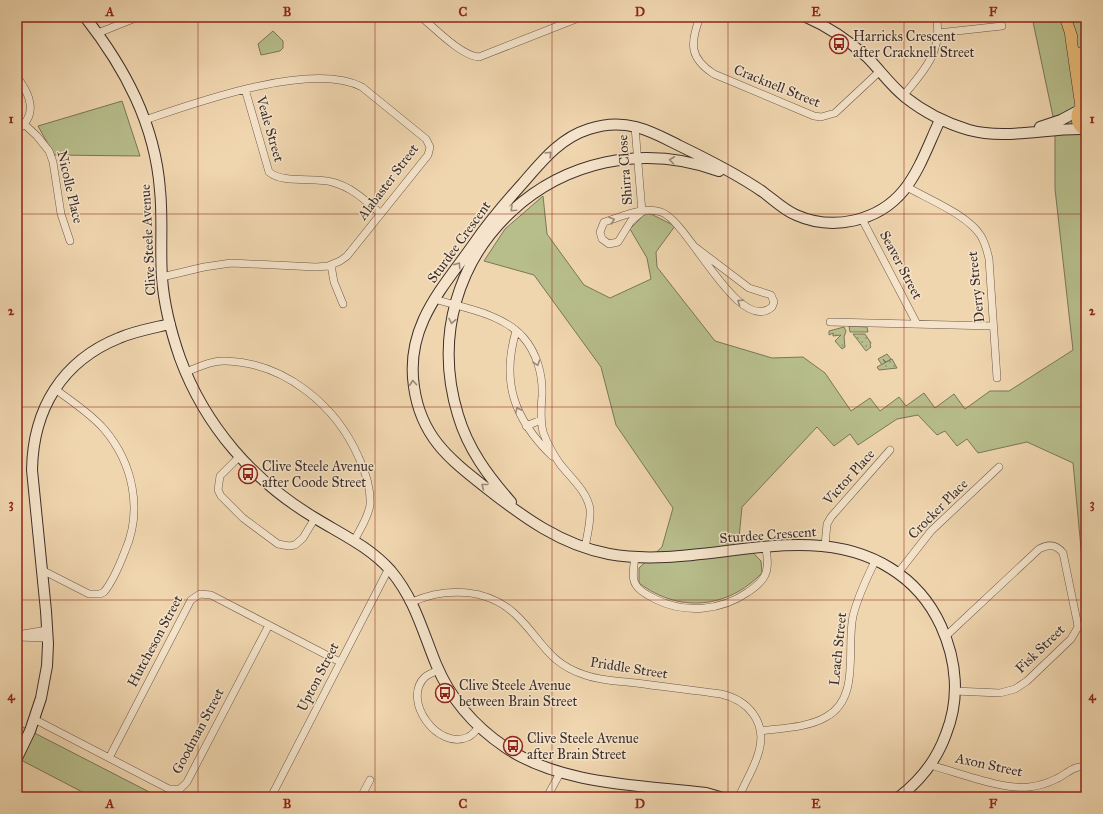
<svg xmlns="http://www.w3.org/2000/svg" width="1103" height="814" font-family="'IM FELL Great Primer',serif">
	<defs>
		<pattern id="grass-tufts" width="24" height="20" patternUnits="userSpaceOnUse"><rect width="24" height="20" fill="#b7be8c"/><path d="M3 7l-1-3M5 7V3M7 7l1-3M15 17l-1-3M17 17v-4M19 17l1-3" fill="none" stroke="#969b73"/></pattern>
		<pattern id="garden-dots" width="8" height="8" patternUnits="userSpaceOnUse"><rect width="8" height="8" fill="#b7be8c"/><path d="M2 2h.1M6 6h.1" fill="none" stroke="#969b73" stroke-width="1.8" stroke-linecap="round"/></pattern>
	</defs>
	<rect width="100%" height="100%" fill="#f0d6af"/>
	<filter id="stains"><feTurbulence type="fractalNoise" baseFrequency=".005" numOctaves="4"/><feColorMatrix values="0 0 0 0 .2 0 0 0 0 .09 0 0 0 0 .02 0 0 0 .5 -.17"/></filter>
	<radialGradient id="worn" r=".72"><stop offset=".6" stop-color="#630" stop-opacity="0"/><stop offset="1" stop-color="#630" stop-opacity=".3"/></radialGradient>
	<path fill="url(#grass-tufts)" stroke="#7a765b" d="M849,326L867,327L868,332H850Z
		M844,327L846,331L844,337L845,347L842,349L835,341L841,335L833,336V333L829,335V331Z
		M887,354L891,359L886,362L883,359L885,363L882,365L878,359Z"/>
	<path fill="#b7be8c" stroke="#7a765b" d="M1032,17H1086V602L1073,463L1027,442L978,453L967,439L957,446L945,431L937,435L918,415L897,419L858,445L850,434L834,446L817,427L742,507L739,538L761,561L762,573C727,609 679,613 639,583V568L662,547L673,508L616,425L601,367L534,275L484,261L505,229L543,196L547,234L584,285L610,298L651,279L647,258L630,229L647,212L675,226L656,252L657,267L715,341L772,358L803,357L825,373L851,411L870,398L880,411L899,397L906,406L924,393L935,408L954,394L965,409L990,391H1009L1073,350L1055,189V126Z
		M273,31L283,41V48L280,51L261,55L258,44Z
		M122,101L140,156L54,155L38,126Z
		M17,724L159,797H92L17,758Z"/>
	<path fill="url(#garden-dots)" stroke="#7a765b" d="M853,334H865L871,343L870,345L871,347L866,351Z
		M892,359L897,368L879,370L877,367Z"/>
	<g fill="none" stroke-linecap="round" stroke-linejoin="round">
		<defs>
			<path id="street" d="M421,17C435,28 461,56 479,57L581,17
				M700,17C690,43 689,58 714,74L814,116L821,117L835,113L880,71
				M98,33L138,17
				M938,33L1002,26
				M17,77C30,94 39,115 17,130
				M245,89L269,172C283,184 314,177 332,182C352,187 366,201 381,214
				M903,96C923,72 944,50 936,17
				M145,120C197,102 312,61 362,87L426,139L430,147L428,155L347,256L340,261L328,266L316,267L231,263L204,267L162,277
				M24,124L37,136L49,151L53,162L61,214L70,241
				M635,127L642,212
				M907,187C928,199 968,215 981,236C985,243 987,250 989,259L997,378
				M642,212L631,221L618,242L609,244L602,239L600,232L604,222C621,217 643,206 661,212C688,220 738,336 772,307L774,302L771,295L749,288L695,247
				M862,219L917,324
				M331,265L334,282L343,304
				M434,299C463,308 501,313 523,337C537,353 543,375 542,396C541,408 540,419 543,432C547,443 553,454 560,464C570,477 587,491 590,509C591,522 587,535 585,548
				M830,322L993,326
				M516,331C501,382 514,419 552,456
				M186,372C199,367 212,360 226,361C285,363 336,405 359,458C365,471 371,490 370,505C368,518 360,529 354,541
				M526,426L541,420
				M239,457L220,476L218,490L221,496L243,518L278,544L289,546L295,545L303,538L315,518
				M825,545L827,524L831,517L890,450
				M635,557C634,565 631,578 636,585C639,591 649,596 655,599C685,614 721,611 748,592C754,588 762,582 765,575C769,567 767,556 766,548
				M42,570L89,594H100L104,592C113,581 120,564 125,551C143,510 133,463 104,429C90,413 71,401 55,389
				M898,573L931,531L999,467
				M412,602C446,587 487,588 515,614C541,638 547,663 585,675C601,681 619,681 636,683C664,687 693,690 721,694C748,700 767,722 759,751C755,767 745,782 739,797
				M17,635L47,630
				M946,636L1039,549C1048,544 1056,544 1063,553L1077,621L1078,627L1071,639L1027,681L1015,689L1000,693L954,691
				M17,637L48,638
				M439,670C434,672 429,674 425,677C401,700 438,751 468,737C473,735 476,730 479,727
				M34,719L169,789H180L187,782L269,625
				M760,731C781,728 807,728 826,717C861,698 846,648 853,616C858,595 867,578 876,559
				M109,758L191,600L200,594L211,595L340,662
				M930,765C957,772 1002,790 1029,787C1038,786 1048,783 1056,779C1067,774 1073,765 1086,767
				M271,797L389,568
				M361,797L370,780
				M547,797L560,773"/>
			<path id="secondary" d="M85,17C125,68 155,124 160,190C163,219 160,249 162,278C164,305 171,332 180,358C205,426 253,481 315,518C341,534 370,547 391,571C415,600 422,630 436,664C450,698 474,726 505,747C560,785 641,785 706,793L720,797
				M806,17C829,27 849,41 867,57C880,70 890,85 905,97C924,112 945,123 969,130C1006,140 1046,128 1083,129
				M1040,127L1061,120L1078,111
				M511,502C488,476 468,449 458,415C409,254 563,114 719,171
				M17,758L30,731L41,698L47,666L48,644L46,611L32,470C33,409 62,361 119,338C135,331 153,328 170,324
				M899,797C920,781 937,759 946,734C960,699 957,661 941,626C930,602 913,582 890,568C807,516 701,571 609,554C561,545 523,517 485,487C448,458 421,436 414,387C405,327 441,290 473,245C488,223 505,203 523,183C542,161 560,138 589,129C604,124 621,123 636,127C652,131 666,139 680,146C709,160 737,174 763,192C774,200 784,210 796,215C832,231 878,222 904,190C920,170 929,143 940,120"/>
			<path id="primary" d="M1065,17L1072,37
				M1070,31L1081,107
				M1078,53L1086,77
				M1085,104C1074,111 1074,124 1086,131"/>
		</defs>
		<use href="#street" stroke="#6a594b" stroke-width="8"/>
		<use href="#secondary" stroke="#3d2f2a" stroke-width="12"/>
		<use href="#primary" stroke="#3d2f2a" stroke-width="12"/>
		<use href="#street" stroke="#f5e4cb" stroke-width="7"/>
		<use href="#secondary" stroke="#f5e4cb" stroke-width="10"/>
		<use href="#primary" stroke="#e8bb78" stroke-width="11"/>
	</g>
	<defs><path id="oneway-chevron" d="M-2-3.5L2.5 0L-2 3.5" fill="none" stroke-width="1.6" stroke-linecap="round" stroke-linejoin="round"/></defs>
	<g stroke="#998a7a">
		<use href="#oneway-chevron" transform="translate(549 154) rotate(-46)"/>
		<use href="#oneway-chevron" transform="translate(672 160) rotate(-173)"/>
		<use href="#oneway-chevron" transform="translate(513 209) rotate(137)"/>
		<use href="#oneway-chevron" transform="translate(612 220) rotate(-19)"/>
		<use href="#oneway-chevron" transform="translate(458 265) rotate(-55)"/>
		<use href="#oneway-chevron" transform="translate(740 302) rotate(-145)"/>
		<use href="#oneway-chevron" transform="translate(452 321) rotate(101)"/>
		<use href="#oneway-chevron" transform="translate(537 363) rotate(71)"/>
		<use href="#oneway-chevron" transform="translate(413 383) rotate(-95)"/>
		<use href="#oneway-chevron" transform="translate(518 410) rotate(-115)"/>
		<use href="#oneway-chevron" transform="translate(484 486) rotate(-142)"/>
	</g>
	<path fill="none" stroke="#8f2418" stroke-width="1" stroke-opacity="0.55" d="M198,17V797M375,17V797M552,17V797M728,17V797M904,17V797M17,214H1086M17,407H1086M17,600H1086"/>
	<defs>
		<symbol id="bus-ring" viewBox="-11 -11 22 22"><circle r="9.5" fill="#f5e4cb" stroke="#8f2418" stroke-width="1.5"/><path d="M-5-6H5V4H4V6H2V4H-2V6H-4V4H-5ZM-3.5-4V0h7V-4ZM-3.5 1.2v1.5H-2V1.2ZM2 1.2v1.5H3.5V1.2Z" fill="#8f2418"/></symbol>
	</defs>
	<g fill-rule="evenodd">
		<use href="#bus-ring" x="828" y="33" width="22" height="22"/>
		<use href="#bus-ring" x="237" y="463" width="22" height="22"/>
		<use href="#bus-ring" x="434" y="682" width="22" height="22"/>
		<use href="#bus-ring" x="502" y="735" width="22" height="22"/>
	</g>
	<g text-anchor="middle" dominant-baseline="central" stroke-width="3" stroke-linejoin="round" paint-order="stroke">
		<g font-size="14" fill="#3d2f2a" stroke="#f5e4cb" text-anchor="start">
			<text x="853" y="36">Harricks Crescent<tspan x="853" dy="16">after Cracknell Street</tspan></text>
			<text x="262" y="466">Clive Steele Avenue<tspan x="262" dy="16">after Coode Street</tspan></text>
			<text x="459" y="685">Clive Steele Avenue<tspan x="459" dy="16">between Brain Street</tspan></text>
			<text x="527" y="738">Clive Steele Avenue<tspan x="527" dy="16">after Brain Street</tspan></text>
		</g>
		<g font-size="14" fill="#3d2f2a" stroke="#f5e4cb">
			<text transform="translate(777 86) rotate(22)">Cracknell Street</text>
			<text transform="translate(270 129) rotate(74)">Veale Street</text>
			<text transform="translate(625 170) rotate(-94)">Shirra Close</text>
			<text transform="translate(388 182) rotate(-53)">Alabaster Street</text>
			<text transform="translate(70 187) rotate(77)">Nicolle Place</text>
			<text transform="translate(148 240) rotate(-93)">Clive Steele Avenue</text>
			<text transform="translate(459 242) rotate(-54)">Sturdee Crescent</text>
			<text transform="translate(901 265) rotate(62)">Seaver Street</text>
			<text transform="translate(976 287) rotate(-96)">Derry Street</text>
			<text transform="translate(849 477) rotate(-48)">Victor Place</text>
			<text transform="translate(938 509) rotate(-45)">Crocker Place</text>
			<text transform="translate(768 535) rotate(-4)">Sturdee Crescent</text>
			<text transform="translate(155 641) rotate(-62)">Hutcheson Street</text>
			<text transform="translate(838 649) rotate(-84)">Leach Street</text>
			<text transform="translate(1040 649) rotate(-44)">Fisk Street</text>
			<text transform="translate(629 668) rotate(9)">Priddle Street</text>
			<text transform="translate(318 677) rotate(-63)">Upton Street</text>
			<text transform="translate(198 731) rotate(-62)">Goodman Street</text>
			<text transform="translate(989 765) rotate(12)">Axon Street</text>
		</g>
	</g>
	<rect width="1103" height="814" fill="none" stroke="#f0d6af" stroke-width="44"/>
	<rect x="22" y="22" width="1059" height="770" fill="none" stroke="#8f2418" stroke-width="1.5"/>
	<g font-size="13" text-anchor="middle" font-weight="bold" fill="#8f2418">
		<text x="110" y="16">A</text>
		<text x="287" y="16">B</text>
		<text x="463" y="16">C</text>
		<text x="640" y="16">D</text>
		<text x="816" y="16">E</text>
		<text x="993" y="16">F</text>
		<text x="11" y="123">1</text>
		<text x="1092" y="123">1</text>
		<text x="11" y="315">2</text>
		<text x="1092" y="315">2</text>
		<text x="11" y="508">3</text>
		<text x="1092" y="508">3</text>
		<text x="11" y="700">4</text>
		<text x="1092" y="700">4</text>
		<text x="110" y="808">A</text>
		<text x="287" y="808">B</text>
		<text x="463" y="808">C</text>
		<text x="640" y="808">D</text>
		<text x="816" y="808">E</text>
		<text x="993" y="808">F</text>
	</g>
	<rect width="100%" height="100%" filter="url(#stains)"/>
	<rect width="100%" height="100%" fill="url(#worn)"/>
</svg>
